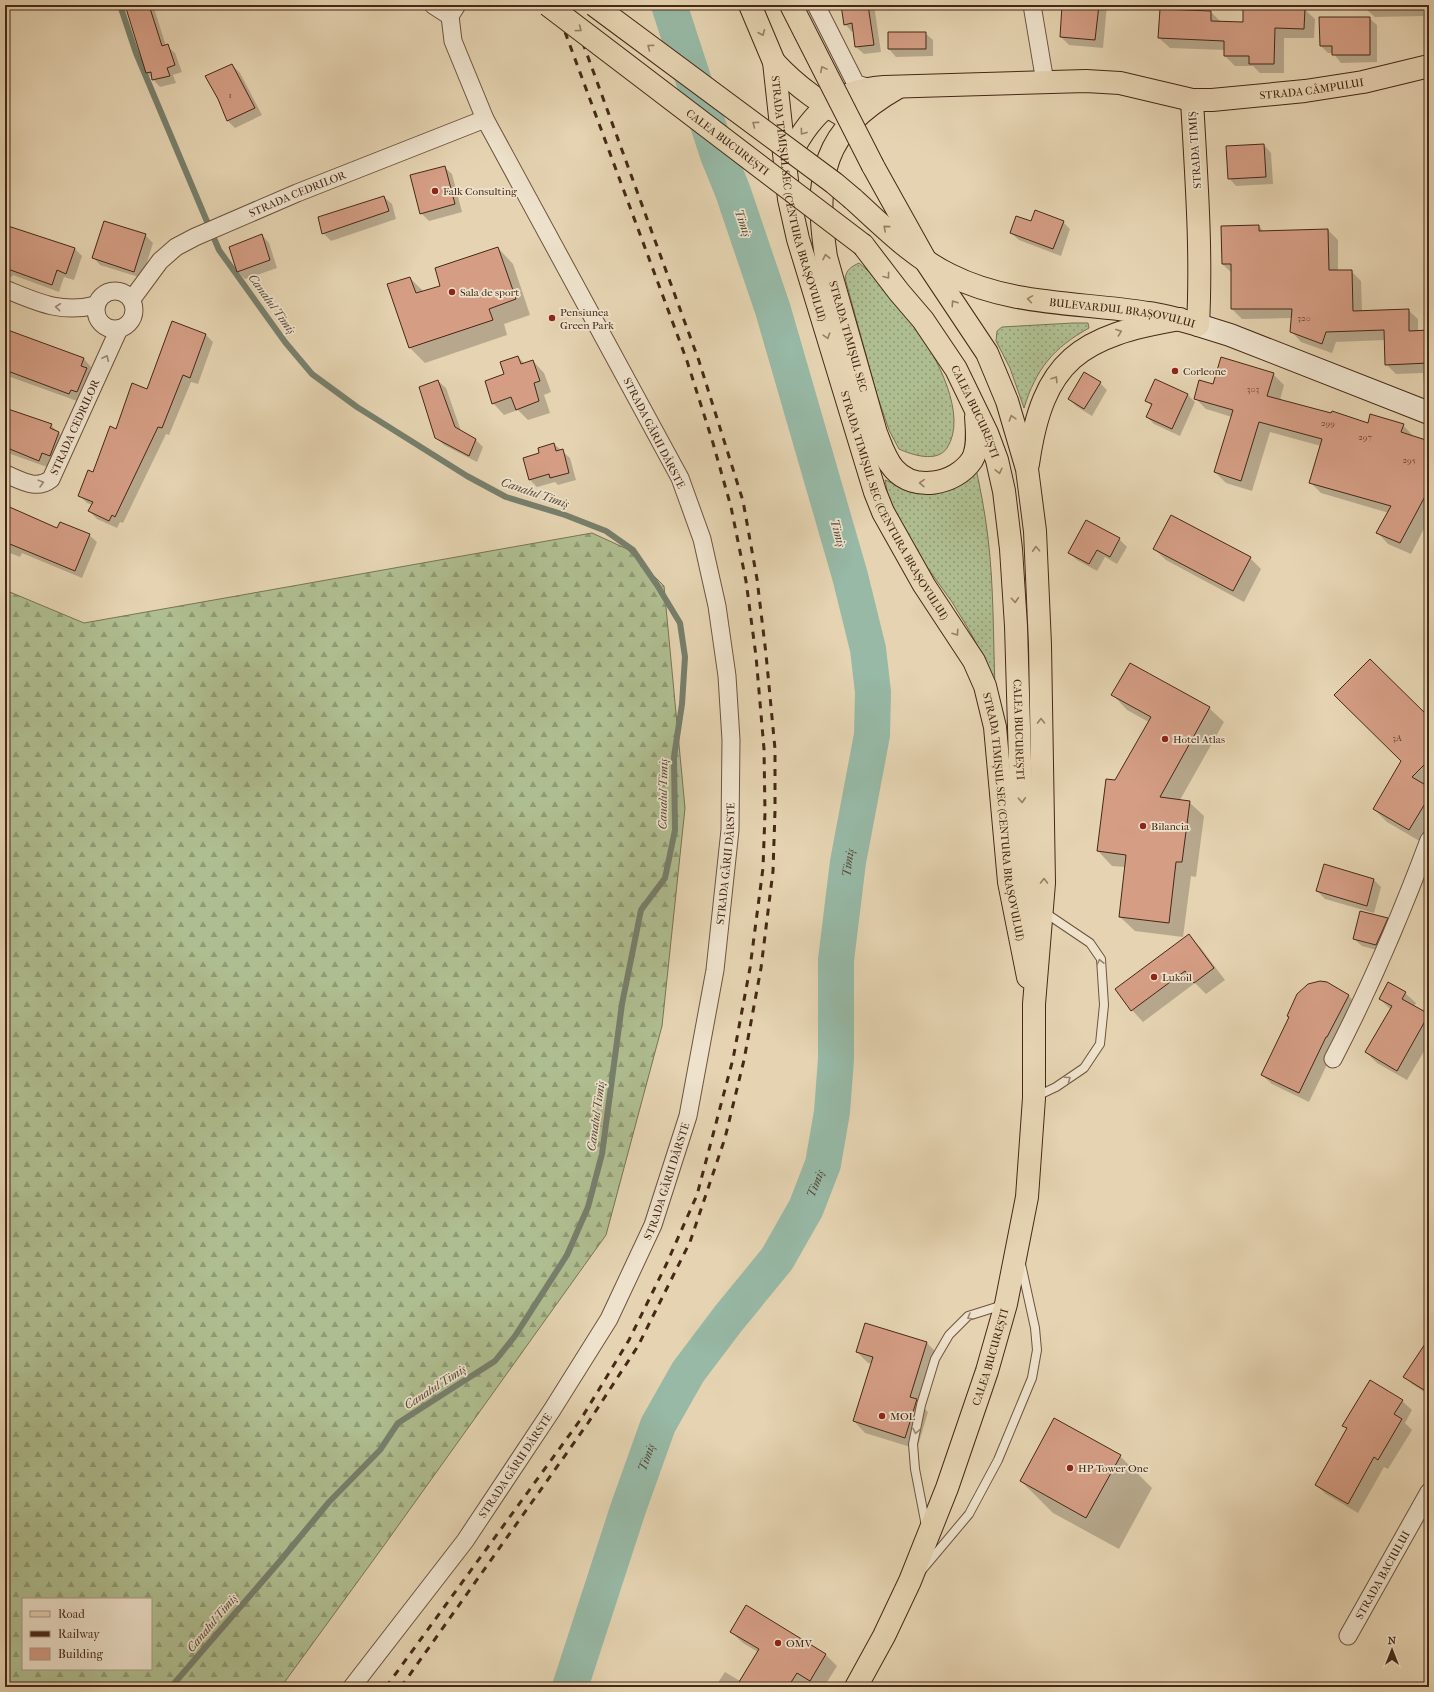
<svg xmlns="http://www.w3.org/2000/svg" width="1434" height="1692" font-family="'IM FELL French Canon',serif">
	<defs>
		<pattern id="grass-dots" width="8" height="8" patternUnits="userSpaceOnUse"><rect width="8" height="8" fill="#afbe90"/><path d="M2 2h.1M6 6h.1" fill="none" stroke="#909a75" stroke-width="1.8" stroke-linecap="round"/></pattern>
		<pattern id="forest-firs" width="22" height="20" patternUnits="userSpaceOnUse"><rect width="22" height="20" fill="#afbe90"/><path d="M5 1l3.5 6h-7zM16 11l3.5 6h-7z" fill="#909a75"/></pattern>
	</defs>
	<rect width="100%" height="100%" fill="#e5d3b1"/>
	<filter id="stains"><feTurbulence type="fractalNoise" baseFrequency=".005" numOctaves="4"/><feColorMatrix values="0 0 0 0 .2 0 0 0 0 .09 0 0 0 0 .02 0 0 0 .5 -.17"/></filter>
	<radialGradient id="worn" r=".72"><stop offset=".6" stop-color="#630" stop-opacity="0"/><stop offset="1" stop-color="#630" stop-opacity=".3"/></radialGradient>
	<path fill="url(#grass-dots)" stroke="#7a7353" d="M859,263C873,274 883,288 894,302C902,311 910,320 917,330C937,357 968,416 947,448C937,463 912,455 899,449L889,430L877,395L845,278C847,269 851,267 859,263Z
		M1073,323H1088L1089,328C1053,348 1036,369 1024,408L1010,368L996,341L997,331L1002,327Z
		M974,460C980,486 985,512 988,538C994,587 993,637 995,686L985,660L969,630L952,602L919,556L889,501L885,480L899,486Z"/>
	<path fill="url(#forest-firs)" stroke="#7a7353" fill-rule="evenodd" d="M592,533L627,549L664,586L685,808L662,1026L606,1235L385,1544L281,1687H5V590L84,623ZM23,1599H151V1669H23Z"/>
	<path fill="#0003" d="M68,5H76L71,8Z
		M126,5H153L166,46H167L175,53L182,72L173,75L176,83L160,87L147,73Z
		M842,5H874L881,52L864,54L856,47L854,31L852,32L845,24Z
		M1063,5H1107L1103,48L1069,45L1061,37Z
		M1367,5H1423V16L1375,17L1367,10Z
		M1304,9L1315,19L1314,38H1284V73H1260L1253,66H1235L1225,56V50L1170,48L1159,38L1211,12L1221,22L1244,23Z
		M1369,18L1377,25V62L1341,63L1333,53H1328L1321,46Z
		M889,33H925L933,40V56L896,57L889,49Z
		M232,65L240,73L262,115L235,128L228,121Z
		M1264,145L1271,153L1273,184L1236,186L1229,178Z
		M444,167L452,174L462,212L429,221L421,213Z
		M384,197L392,204L396,219L331,241L323,233Z
		M1032,222H1063L1070,229L1061,256L1019,240L1011,233Z
		M5,225L75,249L82,256L74,280L64,277L59,292L13,275L12,277L5,274Z
		M1259,226L1264,232L1328,230L1338,240V271H1351L1361,281L1362,311L1408,310L1418,319V332H1429V390L1424,385L1423,373L1396,374L1386,364L1385,340L1336,342L1332,353L1301,342L1292,332V318L1242,319L1232,309V273L1222,264Z
		M145,235L153,243L142,278L100,265L93,257Z
		M262,235L269,243L277,268L245,279L238,272Z
		M498,248L513,264L530,315L504,324L507,335L425,363L410,348V278L424,292L441,287Z
		M6,331L84,359L91,367L89,372L94,376L85,399L79,397L77,401L5,375Z
		M206,335L213,342L198,384L191,382L169,435L166,434L123,523L120,522L117,528L97,519L89,511L92,505L87,503L79,495L117,430L148,390Z
		M518,357L525,364L533,361L544,373L551,392L544,395L550,413L528,420L518,410L504,415L493,403L506,374Z
		M1273,374L1284,385L1280,400L1368,424L1403,425L1414,437L1429,442V524L1427,523L1411,554L1388,544L1378,533L1389,513L1321,493L1310,482L1321,446L1270,432L1252,491L1226,483L1215,472L1232,417L1206,409L1195,398L1214,386Z
		M1156,380L1188,395L1195,402L1180,436L1154,424L1147,417L1152,406L1146,401Z
		M438,381L446,388L461,431L476,440L483,447L477,462L444,445L436,438Z
		M1100,383L1107,390L1092,416L1076,406L1069,399Z
		M5,409L51,425L66,440L57,463L50,460L47,467L5,452Z
		M554,444L570,458L576,480L558,485L555,482L537,487L529,479L540,454Z
		M5,506L58,529L89,535L97,542L82,578L22,553L20,557L5,551Z
		M1119,539L1127,547L1117,564L1105,557L1097,571L1077,560L1069,553Z
		M1154,549L1250,558L1261,569L1244,602L1166,560Z
		M1113,695L1209,708L1224,722L1180,800L1189,802L1204,816L1196,877L1191,876L1183,937L1135,931L1120,917L1126,867L1112,866L1098,851L1116,781L1149,722L1127,710Z
		M1429,718V832L1423,843L1387,822L1374,809Z
		M1374,880L1381,887L1374,913L1325,899L1317,891Z
		M1387,919L1395,926L1384,952L1362,946L1354,939Z
		M1189,936L1200,947L1225,980L1206,994L1195,983L1143,1022L1132,1010Z
		M1405,993L1416,1003L1414,1007L1429,1016V1043L1407,1080L1377,1063L1366,1052L1391,1010L1380,999Z
		M1349,996L1358,1005L1336,1046L1309,1102L1272,1084L1262,1075Z
		M866,1324L927,1343L938,1354L922,1406L928,1412L917,1449L865,1433L854,1421L872,1364L868,1363L857,1352Z
		M1429,1340V1395L1412,1384L1405,1377Z
		M1402,1401L1412,1410L1405,1423L1412,1430L1388,1469L1384,1467L1358,1513L1326,1494L1316,1485L1347,1429L1343,1425Z
		M1120,1456L1152,1488L1119,1549L1053,1513L1021,1481Z
		M731,1632L826,1655L837,1666L824,1687H815L809,1683L807,1687H715L725,1672L740,1681L758,1652L743,1643Z
		M708,1684L714,1687H706Z"/>
	<g fill="none" stroke-linecap="round" stroke-linejoin="round">
		<path stroke="#777f6c" stroke-width="6" d="M120,5L136,53L219,250L285,342L312,374L357,407L467,476L506,497L565,515L606,531L633,550L657,585L680,623L685,657L682,704L674,757L675,830L665,878L641,910L622,1004L602,1154L588,1207L567,1255L515,1336L495,1361L398,1423L380,1450L329,1502L280,1561L171,1687"/>
		<path stroke="#97b9a6" stroke-width="36" id="s1" d="M570,1687L628,1509L658,1425L688,1372L728,1319L777,1259L806,1208L823,1164L832,1112L836,1059V960L848,862L872,735L873,692L868,649L850,576L773,310L733,192L718,155L669,5"/>
	</g>
	<path fill="#d49d84" stroke="#462816" d="M125,5H149L162,46L168,44L175,65L167,68L170,76L152,80L151,72L146,73Z
		M841,5H868L874,45L855,47L852,23L844,25Z
		M1062,5H1099L1095,40L1060,37Z
		M1243,8H1305L1304,29L1275,28L1274,64H1249V56H1224V41L1158,38L1160,9L1211,11V21L1243,22Z
		M1319,17H1370V55H1332V46H1320Z
		M888,32H926V49H888Z
		M232,64L255,108L227,121L218,99L205,76Z
		M1264,144L1266,177L1228,179L1226,146Z
		M445,166L455,204L420,214L410,175Z
		M384,196L389,211L322,234L318,217Z
		M1035,210L1064,221L1053,249L1010,233L1016,216L1031,221Z
		M104,221L146,234L134,272L92,258Z
		M5,225L75,248L66,274L57,270L52,285L5,268Z
		M1259,225V231L1328,229L1329,270H1352L1353,311L1409,309V331L1429,330V363L1385,365L1384,330L1326,332L1322,344L1290,332L1292,309H1231V264H1222L1221,226Z
		M262,234L270,260L237,272L229,247Z
		M498,247L516,299L489,309L493,320L409,348L387,284L410,277L416,293L440,286L435,268Z
		M172,321L206,334L190,378L183,375L162,428L158,427L115,517L112,515L109,521L88,511L93,502L78,496L88,470L93,472L110,426L116,429L132,383L147,389Z
		M5,329L84,358L81,366L87,368L77,392L71,390L69,394L5,370Z
		M518,356L521,364L533,360L540,381L534,383L539,401L516,410L511,397L492,404L485,381L504,374L500,362Z
		M1221,357L1274,373L1267,396L1331,413L1332,411L1368,423L1370,414L1404,424L1401,432L1429,441V489L1400,543L1376,533L1391,506L1309,483L1322,439L1259,422L1241,481L1214,472L1233,410L1194,399L1199,380L1213,384Z
		M1084,372L1101,382L1084,409L1068,399Z
		M1155,379L1188,394L1172,429L1146,417L1152,404L1145,401Z
		M438,380L455,427L476,439L469,456L435,438L419,387Z
		M5,408L52,424L50,428L59,432L50,456L42,453L39,461L5,447Z
		M554,443L556,451L563,449L569,473L550,478L549,474L529,480L523,458L539,453L538,448Z
		M5,505L57,528L60,522L90,534L75,571L5,542Z
		M1171,515L1251,557L1233,591L1153,549Z
		M1086,520L1120,538L1110,557L1097,550L1089,564L1068,553Z
		M1370,659L1429,717V760L1412,777L1429,787V797L1409,830L1373,809L1401,761L1334,695Z
		M1130,663L1210,707L1160,797L1190,801L1182,862H1176L1169,923L1119,917L1126,855L1097,851L1106,779L1115,780L1151,717L1111,695Z
		M1324,864L1374,879L1367,906L1316,891Z
		M1360,911L1388,918L1376,945L1353,939Z
		M1189,934L1214,968L1194,983L1185,971L1131,1011L1115,989Z
		M1320,981L1327,982L1349,995L1327,1037H1326L1299,1093L1261,1075L1289,1017L1287,1016L1297,994L1308,984Z
		M1388,982L1406,992L1402,999L1429,1014L1397,1071L1365,1052L1392,1006L1379,999Z
		M865,1323L927,1342L910,1397L917,1399L905,1438L853,1421L873,1357L856,1352Z
		M1429,1338V1393L1403,1377Z
		M1370,1380L1403,1400L1394,1414L1402,1419L1378,1460L1374,1457L1348,1504L1315,1485L1347,1428L1342,1426Z
		M1054,1418L1121,1455L1086,1518L1020,1481Z
		M746,1605L826,1654L810,1681L797,1673L788,1687H736L759,1649L730,1632Z"/>
	<g fill="none" stroke-linecap="round" stroke-linejoin="round">
		<defs>
			<path id="service" d="M1035,1097L1056,1087L1084,1068L1100,1044L1104,1005L1101,959L1090,943L1044,912
				M926,1526L915,1469L913,1444L921,1405L935,1359L949,1335L968,1316L1003,1305
				M922,1570L969,1514L998,1460L1032,1378L1037,1350L1035,1328L1021,1264"/>
			<g id="minor">
				<path d="M433,5L450,16"/>
				<path d="M816,5L856,84L871,88"/>
				<path d="M1032,5L1045,82"/>
				<path d="M5,289C37,302 61,314 96,305"/>
				<circle cx="115" cy="310" r="19"/>
				<path id="s2" d="M132,299L160,261L176,247L195,237L297,193L485,119"/>
				<path id="s3" d="M5,474C21,480 36,491 51,479L119,329"/>
				<path d="M1333,1059C1370,988 1401,915 1429,840"/>
				<path id="s4" d="M1348,1636L1429,1492"/>
				<path id="s5" d="M352,1687L465,1541L552,1410L609,1319L653,1225L688,1116L715,970L730,830L731,740L727,676L717,606L702,539L680,478L485,119L453,41L450,16L457,5"/>
			</g>
			<path id="secondary" d="M1198,325L1230,335L1429,413"/>
			<g id="primary">
				<path id="s6" d="M897,88C822,131 814,176 826,257L876,433C881,445 885,459 894,469C914,492 955,485 972,460C979,448 977,430 976,417"/>
				<path id="s7" d="M786,163C808,117 831,91 884,87L1086,81L1120,83L1192,100H1212L1305,91L1363,82L1429,66"/>
				<path id="s8" d="M853,199C883,226 913,257 950,275C1011,306 1081,302 1148,313C1165,315 1181,320 1198,325C1202,249 1196,175 1192,100"/>
				<path id="s9" d="M863,245L899,292L923,320L956,369L987,433L997,460L1004,491L1011,549L1016,626L1020,762L1031,957"/>
			</g>
			<g id="trunk">
				<path id="s10" d="M750,5L774,62L789,199L798,239L875,492L883,512L924,585L974,661L985,686L995,727L1009,882L1028,977"/>
				<path d="M774,62C799,89 820,102 852,121"/>
				<path d="M1028,464C1043,359 1080,336 1180,319"/>
				<path id="s11" d="M856,1687L884,1636L910,1581L947,1488L987,1371L1006,1304L1027,1197L1034,1098V1004L1044,883L1040,645L1035,531L1027,469L1007,401L987,353L927,263L873,166"/>
			</g>
		</defs>
		<use href="#service" stroke="#6e533d" stroke-width="10"/>
		<use href="#minor" stroke="#6e533d" stroke-width="19"/>
		<use href="#secondary" stroke="#462816" stroke-width="24"/>
		<use href="#primary" stroke="#462816" stroke-width="24"/>
		<use href="#trunk" stroke="#462816" stroke-width="24"/>
		<use href="#service" stroke="#eee2cc" stroke-width="8"/>
		<use href="#minor" stroke="#eee2cc" stroke-width="17"/>
		<use href="#secondary" stroke="#eee2cc" stroke-width="22"/>
		<use href="#primary" stroke="#e5d3b1" stroke-width="22"/>
		<use href="#trunk" stroke="#e5d3b1" stroke-width="22"/>
		<path stroke="#462816" stroke-width="3" stroke-dasharray="7 7" stroke-linecap="butt" d="M386,1687L581,1419L629,1340L666,1265L697,1195L733,1059L750,968L763,868L765,813L764,749L756,656L746,581L731,507L713,443L687,361L555,5
			M401,1687L588,1423L638,1346L690,1242L725,1138L744,1060L761,968L773,871L775,811V749L766,654L757,579L743,501L699,361L569,5"/>
		<defs>
			<g id="primary-bridge">
				<path id="s12" d="M548,5L863,245"/>
				<path d="M594,5L834,183L853,199"/>
			</g>
			<path id="trunk-bridge" d="M791,5L873,166"/>
		</defs>
		<use href="#primary-bridge" stroke="#462816" stroke-width="24" stroke-linecap="butt"/>
		<use href="#trunk-bridge" stroke="#462816" stroke-width="24" stroke-linecap="butt"/>
		<use href="#primary-bridge" stroke="#e5d3b1" stroke-width="22"/>
		<use href="#trunk-bridge" stroke="#e5d3b1" stroke-width="22"/>
	</g>
	<defs><path id="oneway-chevron" d="M-2-3.5L2.5 0L-2 3.5" fill="none" stroke-width="1.6" stroke-linecap="round" stroke-linejoin="round"/></defs>
	<g stroke="#967e64">
		<use href="#oneway-chevron" transform="translate(579 29) rotate(37)"/>
		<use href="#oneway-chevron" transform="translate(762 33) rotate(67)"/>
		<use href="#oneway-chevron" transform="translate(650 47) rotate(-143)"/>
		<use href="#oneway-chevron" transform="translate(823 69) rotate(-118)"/>
		<use href="#oneway-chevron" transform="translate(755 124) rotate(-143)"/>
		<use href="#oneway-chevron" transform="translate(803 132) rotate(126)"/>
		<use href="#oneway-chevron" transform="translate(886 228) rotate(-139)"/>
		<use href="#oneway-chevron" transform="translate(826 257) rotate(-102)"/>
		<use href="#oneway-chevron" transform="translate(887 276) rotate(53)"/>
		<use href="#oneway-chevron" transform="translate(1030 299) rotate(-171)"/>
		<use href="#oneway-chevron" transform="translate(954 303) rotate(-124)"/>
		<use href="#oneway-chevron" transform="translate(1119 332) rotate(-20)"/>
		<use href="#oneway-chevron" transform="translate(827 336) rotate(73)"/>
		<use href="#oneway-chevron" transform="translate(1055 379) rotate(-57)"/>
		<use href="#oneway-chevron" transform="translate(1012 418) rotate(-107)"/>
		<use href="#oneway-chevron" transform="translate(999 471) rotate(77)"/>
		<use href="#oneway-chevron" transform="translate(922 483) rotate(-178)"/>
		<use href="#oneway-chevron" transform="translate(1036 549) rotate(-93)"/>
		<use href="#oneway-chevron" transform="translate(1015 600) rotate(86)"/>
		<use href="#oneway-chevron" transform="translate(956 633) rotate(56)"/>
		<use href="#oneway-chevron" transform="translate(1041 721) rotate(-91)"/>
		<use href="#oneway-chevron" transform="translate(1022 800) rotate(87)"/>
		<use href="#oneway-chevron" transform="translate(1044 881) rotate(-89)"/>
	</g>
	<g stroke="#9a8571">
		<use href="#oneway-chevron" transform="translate(58 307) rotate(-174)"/>
		<use href="#oneway-chevron" transform="translate(106 358) rotate(-65)"/>
		<use href="#oneway-chevron" transform="translate(41 483) rotate(-15)"/>
		<use href="#oneway-chevron" transform="translate(1100 962) rotate(-103)"/>
		<use href="#oneway-chevron" transform="translate(1068 1079) rotate(-35)"/>
		<use href="#oneway-chevron" transform="translate(970 1317) rotate(150)"/>
		<use href="#oneway-chevron" transform="translate(916 1431) rotate(101)"/>
	</g>
	<g fill="#8f2418" stroke="#eee2cc" stroke-width="1.5">
		<circle cx="435" cy="191" r="4"/>
		<circle cx="452" cy="292" r="4"/>
		<circle cx="552" cy="318" r="4"/>
		<circle cx="1175" cy="371" r="4"/>
		<circle cx="1165" cy="739" r="4"/>
		<circle cx="1143" cy="826" r="4"/>
		<circle cx="1154" cy="977" r="4"/>
		<circle cx="882" cy="1416" r="4"/>
		<circle cx="1070" cy="1468" r="4"/>
		<circle cx="778" cy="1643" r="4"/>
	</g>
	<g text-anchor="middle" dominant-baseline="central" stroke-width="3.5" stroke-linejoin="round" paint-order="stroke">
		<g font-size="9" fill="#6a4532">
			<text x="230" y="95">1</text>
			<text x="1304" y="318">320</text>
			<text x="1253" y="389">303</text>
			<text x="1328" y="423">299</text>
			<text x="1365" y="437">297</text>
			<text x="1409" y="460">295</text>
			<text x="1397" y="738">3A</text>
		</g>
		<g font-size="11" fill="#462816" stroke="#eee2cc">
			<text stroke="none"><textPath href="#s7" startOffset="562">STRADA CÂMPULUI</textPath></text>
			<text stroke="none"><textPath href="#s12" startOffset="226">CALEA BUCUREȘTI</textPath></text>
			<text transform="translate(1195 150) rotate(-94)">STRADA TIMIȘ</text>
			<text stroke="none"><textPath href="#s2" startOffset="201">STRADA CEDRILOR</textPath></text>
			<text stroke="none"><textPath href="#s10" startOffset="201">STRADA TIMIȘUL SEC (CENTURA BRAȘOVULUI)</textPath></text>
			<text stroke="none"><textPath href="#s8" startOffset="301">BULEVARDUL BRAȘOVULUI</textPath></text>
			<text stroke="none"><textPath href="#s6" startOffset="282">STRADA TIMIȘUL SEC</textPath></text>
			<text stroke="none"><textPath href="#s9" startOffset="202">CALEA BUCUREȘTI</textPath></text>
			<text stroke="none"><textPath href="#s3" startOffset="106">STRADA CEDRILOR</textPath></text>
			<text transform="translate(654 433) rotate(63)">STRADA GĂRII DÂRSTE</text>
			<text stroke="none"><textPath href="#s10" startOffset="525">STRADA TIMIȘUL SEC (CENTURA BRAȘOVULUI)</textPath></text>
			<text stroke="none"><textPath href="#s9" startOffset="526">CALEA BUCUREȘTI</textPath></text>
			<text stroke="none"><textPath href="#s10" startOffset="861">STRADA TIMIȘUL SEC (CENTURA BRAȘOVULUI)</textPath></text>
			<text stroke="none"><textPath href="#s5" startOffset="923">STRADA GĂRII DÂRSTE</textPath></text>
			<text stroke="none"><textPath href="#s5" startOffset="599">STRADA GĂRII DÂRSTE</textPath></text>
			<text stroke="none"><textPath href="#s11" startOffset="357">CALEA BUCUREȘTI</textPath></text>
			<text stroke="none"><textPath href="#s5" startOffset="275">STRADA GĂRII DÂRSTE</textPath></text>
			<text stroke="none"><textPath href="#s4" startOffset="70">STRADA BACIULUI</textPath></text>
		</g>
		<g font-size="11" fill="#462816" stroke="#eee2cc" text-anchor="start">
			<text x="443" y="191">Falk Consulting</text>
			<text x="460" y="292">Sala de sport</text>
			<text x="560" y="312">Pensiunea<tspan x="560" dy="13">Green Park</tspan></text>
			<text x="1183" y="371">Corleone</text>
			<text x="1173" y="739">Hotel Atlas</text>
			<text x="1151" y="826">Bilancia</text>
			<text x="1162" y="977">Lukoil</text>
			<text x="890" y="1416">MOL</text>
			<text x="1078" y="1468">HP Tower One</text>
			<text x="786" y="1643">OMV</text>
		</g>
		<g font-size="12" font-style="italic" fill="#564533" stroke="#eee2cc">
			<text transform="translate(743 223) rotate(71)">Timiș</text>
			<text transform="translate(272 304) rotate(54)">Canalul Timiș</text>
			<text transform="translate(535 493) rotate(19)">Canalul Timiș</text>
			<text transform="translate(838 533) rotate(74)">Timiș</text>
			<text transform="translate(663 794) rotate(-89)">Canalul Timiș</text>
			<text stroke="none"><textPath href="#s1" startOffset="890">Timiș</textPath></text>
			<text transform="translate(596 1116) rotate(-82)">Canalul Timiș</text>
			<text stroke="none"><textPath href="#s1" startOffset="566">Timiș</textPath></text>
			<text transform="translate(435 1387) rotate(-33)">Canalul Timiș</text>
			<text stroke="none"><textPath href="#s1" startOffset="242">Timiș</textPath></text>
			<text transform="translate(212 1623) rotate(-50)">Canalul Timiș</text>
		</g>
	</g>
	<rect width="1434" height="1692" fill="none" stroke="#e5d3b1" stroke-width="20"/>
	<rect x="6" y="6" width="1422" height="1680" fill="none" stroke="#462816" stroke-width="2"/>
	<rect x="10" y="10" width="1414" height="1672" fill="none" stroke="#462816"/>
	<rect x="22" y="1598" width="130" height="72" fill="#eee2cc" stroke="#ab9883"/>
	<rect x="30" y="1611" width="20" height="6" fill="#e5d3b1" stroke="#ab9883"/>
	<text x="58" y="1618" font-size="12" fill="#462816">Road</text>
	<rect x="30" y="1631" width="20" height="6" fill="#462816" stroke="#ab9883"/>
	<text x="58" y="1638" font-size="12" fill="#462816">Railway</text>
	<rect x="30" y="1648" width="20" height="12" fill="#d49d84" stroke="#ab9883"/>
	<text x="58" y="1658" font-size="12" fill="#462816">Building</text>
	<g transform="translate(1392 1650)" stroke="#eee2cc" stroke-width="3" paint-order="stroke">
	<path d="M0-3L7 15L0 10L-7 15Z" fill="#462816"/>
	<text y="-6" font-size="11" font-weight="bold" text-anchor="middle" fill="#462816">N</text>
	</g>
	<rect width="100%" height="100%" filter="url(#stains)"/>
	<rect width="100%" height="100%" fill="url(#worn)"/>
</svg>
